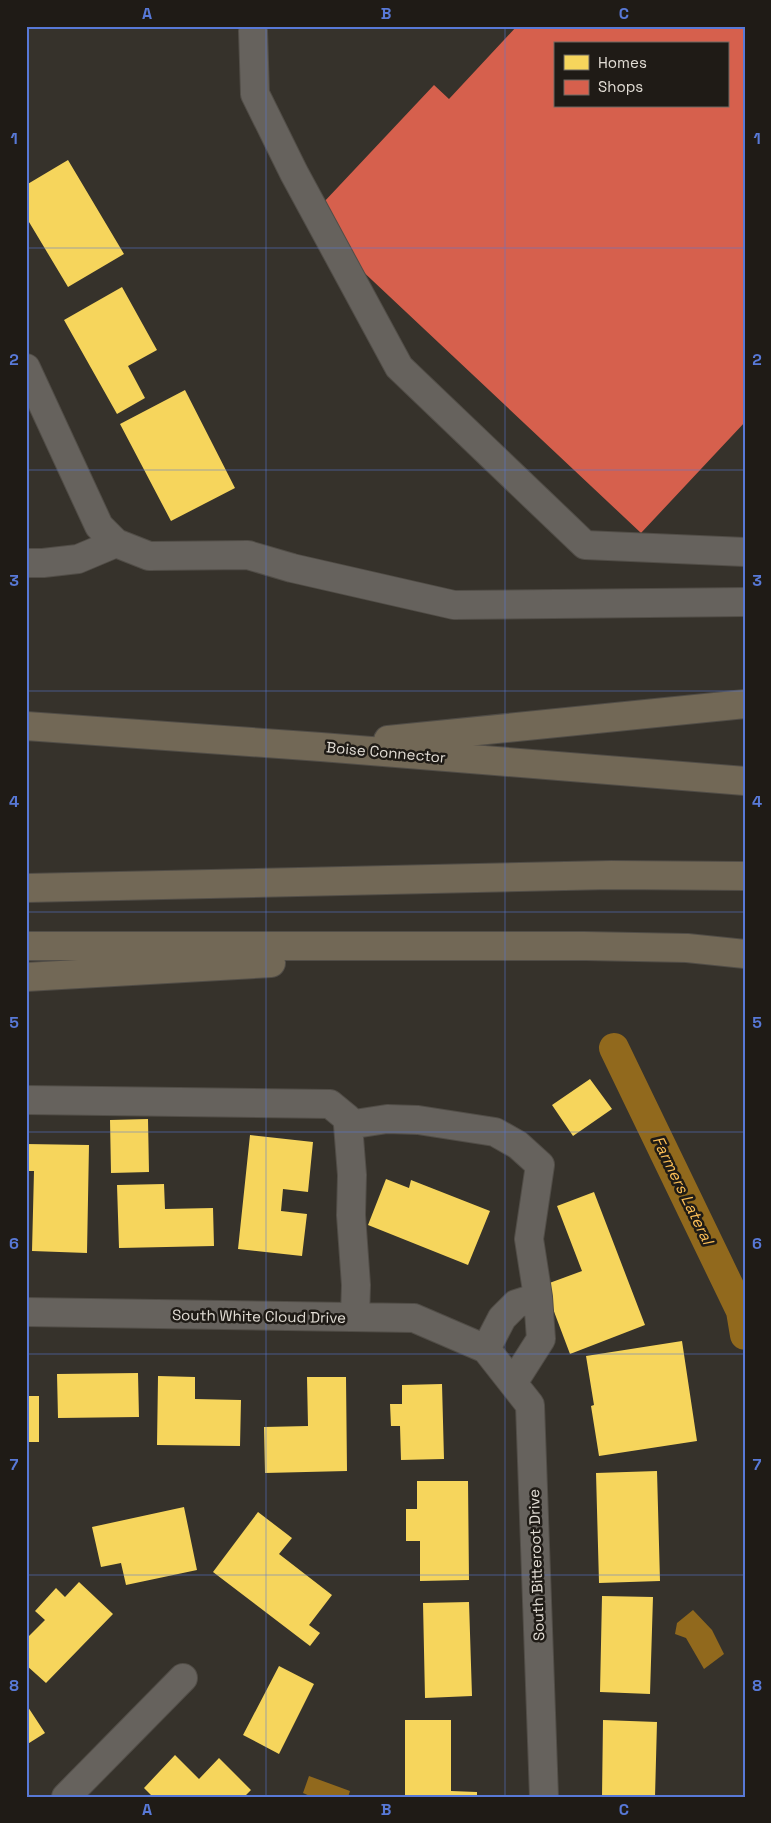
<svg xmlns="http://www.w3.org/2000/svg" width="771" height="1823" font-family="'Space Grotesk',sans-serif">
	<rect width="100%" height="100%" fill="#36322b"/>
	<path fill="#91691d" d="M693,1610L712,1630L724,1654L704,1669L686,1638L675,1634L677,1623Z
		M309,1776L350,1791L348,1797H312L303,1793Z"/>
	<path fill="#f6d55c" d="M68,160L124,254L68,287L26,217V185Z
		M122,287L157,350L128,366L145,398L117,414L64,320Z
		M185,390L235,488L171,521L120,424Z
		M590,1079L612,1109L573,1136L552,1105Z
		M148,1119L149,1172L111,1173L110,1120Z
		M250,1135L313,1142L308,1192L283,1189L281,1211L307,1214L302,1256L238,1249Z
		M26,1144L89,1145L87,1253L32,1251L34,1171H26Z
		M386,1179L409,1188L411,1180L490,1211L468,1265L368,1225Z
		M164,1184L165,1209L213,1208L214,1246L119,1248L117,1185Z
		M594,1192L645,1325L570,1354L544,1285L582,1271L557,1206Z
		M682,1341L697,1441L599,1456L591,1406L594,1405L586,1356Z
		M138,1373L139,1417L58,1418L57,1374Z
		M158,1376L195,1377V1399L241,1400L240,1446L157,1445Z
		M307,1377H346L347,1471L265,1473L264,1427L308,1426Z
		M442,1384L444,1459L401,1460L400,1426H391L390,1404H402V1385Z
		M26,1396H39V1442H26Z
		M657,1471L660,1581L599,1583L596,1473Z
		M417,1481H468L469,1580L420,1581V1541H406V1509H417Z
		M184,1507L197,1570L126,1585L121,1563L101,1567L92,1527Z
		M258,1512L292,1538L279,1554L332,1595L309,1625L320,1633L310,1646L213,1572Z
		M79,1582L113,1614L46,1683L26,1665V1639L45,1620L35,1611L56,1588L65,1597Z
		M602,1596L653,1597L650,1694L600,1692Z
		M469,1602L472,1696L425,1698L423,1603Z
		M279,1666L314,1684L279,1754L243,1735Z
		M26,1704L45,1733L26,1745Z
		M405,1720H451V1791L477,1792V1797H405Z
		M603,1720L657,1722L655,1797H602Z
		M175,1755L199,1779L219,1758L251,1790L244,1797H153L144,1788Z"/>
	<path fill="#d6604d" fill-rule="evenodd" d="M517,26H745V422L641,533L356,265L323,203L434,85L449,99ZM555,44H727V106H555Z"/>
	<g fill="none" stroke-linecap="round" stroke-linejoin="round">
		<path stroke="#91691d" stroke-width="30" d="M614,1048L741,1311L745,1335"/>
		<defs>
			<path id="minor" d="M253,31L255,94L294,173L399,367L585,545L745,552
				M26,368L99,526L116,543L149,556L248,555L292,568L454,605L745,602
				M26,563H43L78,559L116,543
				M26,1100L330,1104L347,1118L348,1125L352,1175L351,1215L356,1285L355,1317
				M348,1125L387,1119L418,1120L495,1132L518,1145L540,1165L529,1239L538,1297L541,1339L513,1383
				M26,1312L414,1318L486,1349L530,1405L544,1797
				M486,1349L502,1318L516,1304L538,1297
				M66,1797L183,1678"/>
			<path id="highway" d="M26,726L321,747L745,781
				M388,740L745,704
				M26,888L611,875L745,876
				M26,946H585L687,948L745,954
				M26,977L271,963"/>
		</defs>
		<use href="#minor" stroke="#514d47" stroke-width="30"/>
		<use href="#highway" stroke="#514d47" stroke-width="30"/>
		<use href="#minor" stroke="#66625d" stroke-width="28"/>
		<use href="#highway" stroke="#726856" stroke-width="28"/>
	</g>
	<path fill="none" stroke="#5879d7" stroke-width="1" stroke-opacity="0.55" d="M266,26V1797M505,26V1797M26,248H745M26,470H745M26,691H745M26,912H745M26,1132H745M26,1354H745M26,1575H745"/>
	<g text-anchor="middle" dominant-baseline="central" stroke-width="5" stroke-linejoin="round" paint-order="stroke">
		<g font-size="15" fill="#e2ddd5" stroke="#1f1b16">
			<text transform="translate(386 752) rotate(5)">Boise Connector</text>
			<text transform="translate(259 1316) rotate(1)">South White Cloud Drive</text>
			<text transform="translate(536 1565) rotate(-92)">South Bitteroot Drive</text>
		</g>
		<g font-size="16" font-style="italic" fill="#fbbe56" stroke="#1f1b16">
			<text transform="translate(683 1190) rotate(64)">Farmers Lateral</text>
		</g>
	</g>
	<rect width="771" height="1823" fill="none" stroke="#1f1b16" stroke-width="55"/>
	<rect x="554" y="42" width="175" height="65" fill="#1f1b16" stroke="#6d6962"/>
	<rect x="564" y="55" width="25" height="15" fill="#f6d55c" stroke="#6d6962"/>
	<text x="598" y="68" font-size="15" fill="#e2ddd5">Homes</text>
	<rect x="564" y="80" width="25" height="15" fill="#d6604d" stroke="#6d6962"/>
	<text x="598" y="92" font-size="15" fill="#e2ddd5">Shops</text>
	<rect x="28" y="28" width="716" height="1768" fill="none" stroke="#5879d7" stroke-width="2"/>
	<g font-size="16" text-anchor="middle" font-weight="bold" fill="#5879d7">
		<text x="147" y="19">A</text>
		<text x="386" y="19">B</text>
		<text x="624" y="19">C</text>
		<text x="14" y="144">1</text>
		<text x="757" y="144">1</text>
		<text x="14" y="365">2</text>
		<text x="757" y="365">2</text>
		<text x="14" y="586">3</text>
		<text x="757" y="586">3</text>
		<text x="14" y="807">4</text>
		<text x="757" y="807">4</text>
		<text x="14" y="1028">5</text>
		<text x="757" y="1028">5</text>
		<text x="14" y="1249">6</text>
		<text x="757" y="1249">6</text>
		<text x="14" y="1470">7</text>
		<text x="757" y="1470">7</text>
		<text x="14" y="1691">8</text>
		<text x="757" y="1691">8</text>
		<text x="147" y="1815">A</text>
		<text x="386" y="1815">B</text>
		<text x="624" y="1815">C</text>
	</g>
</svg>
